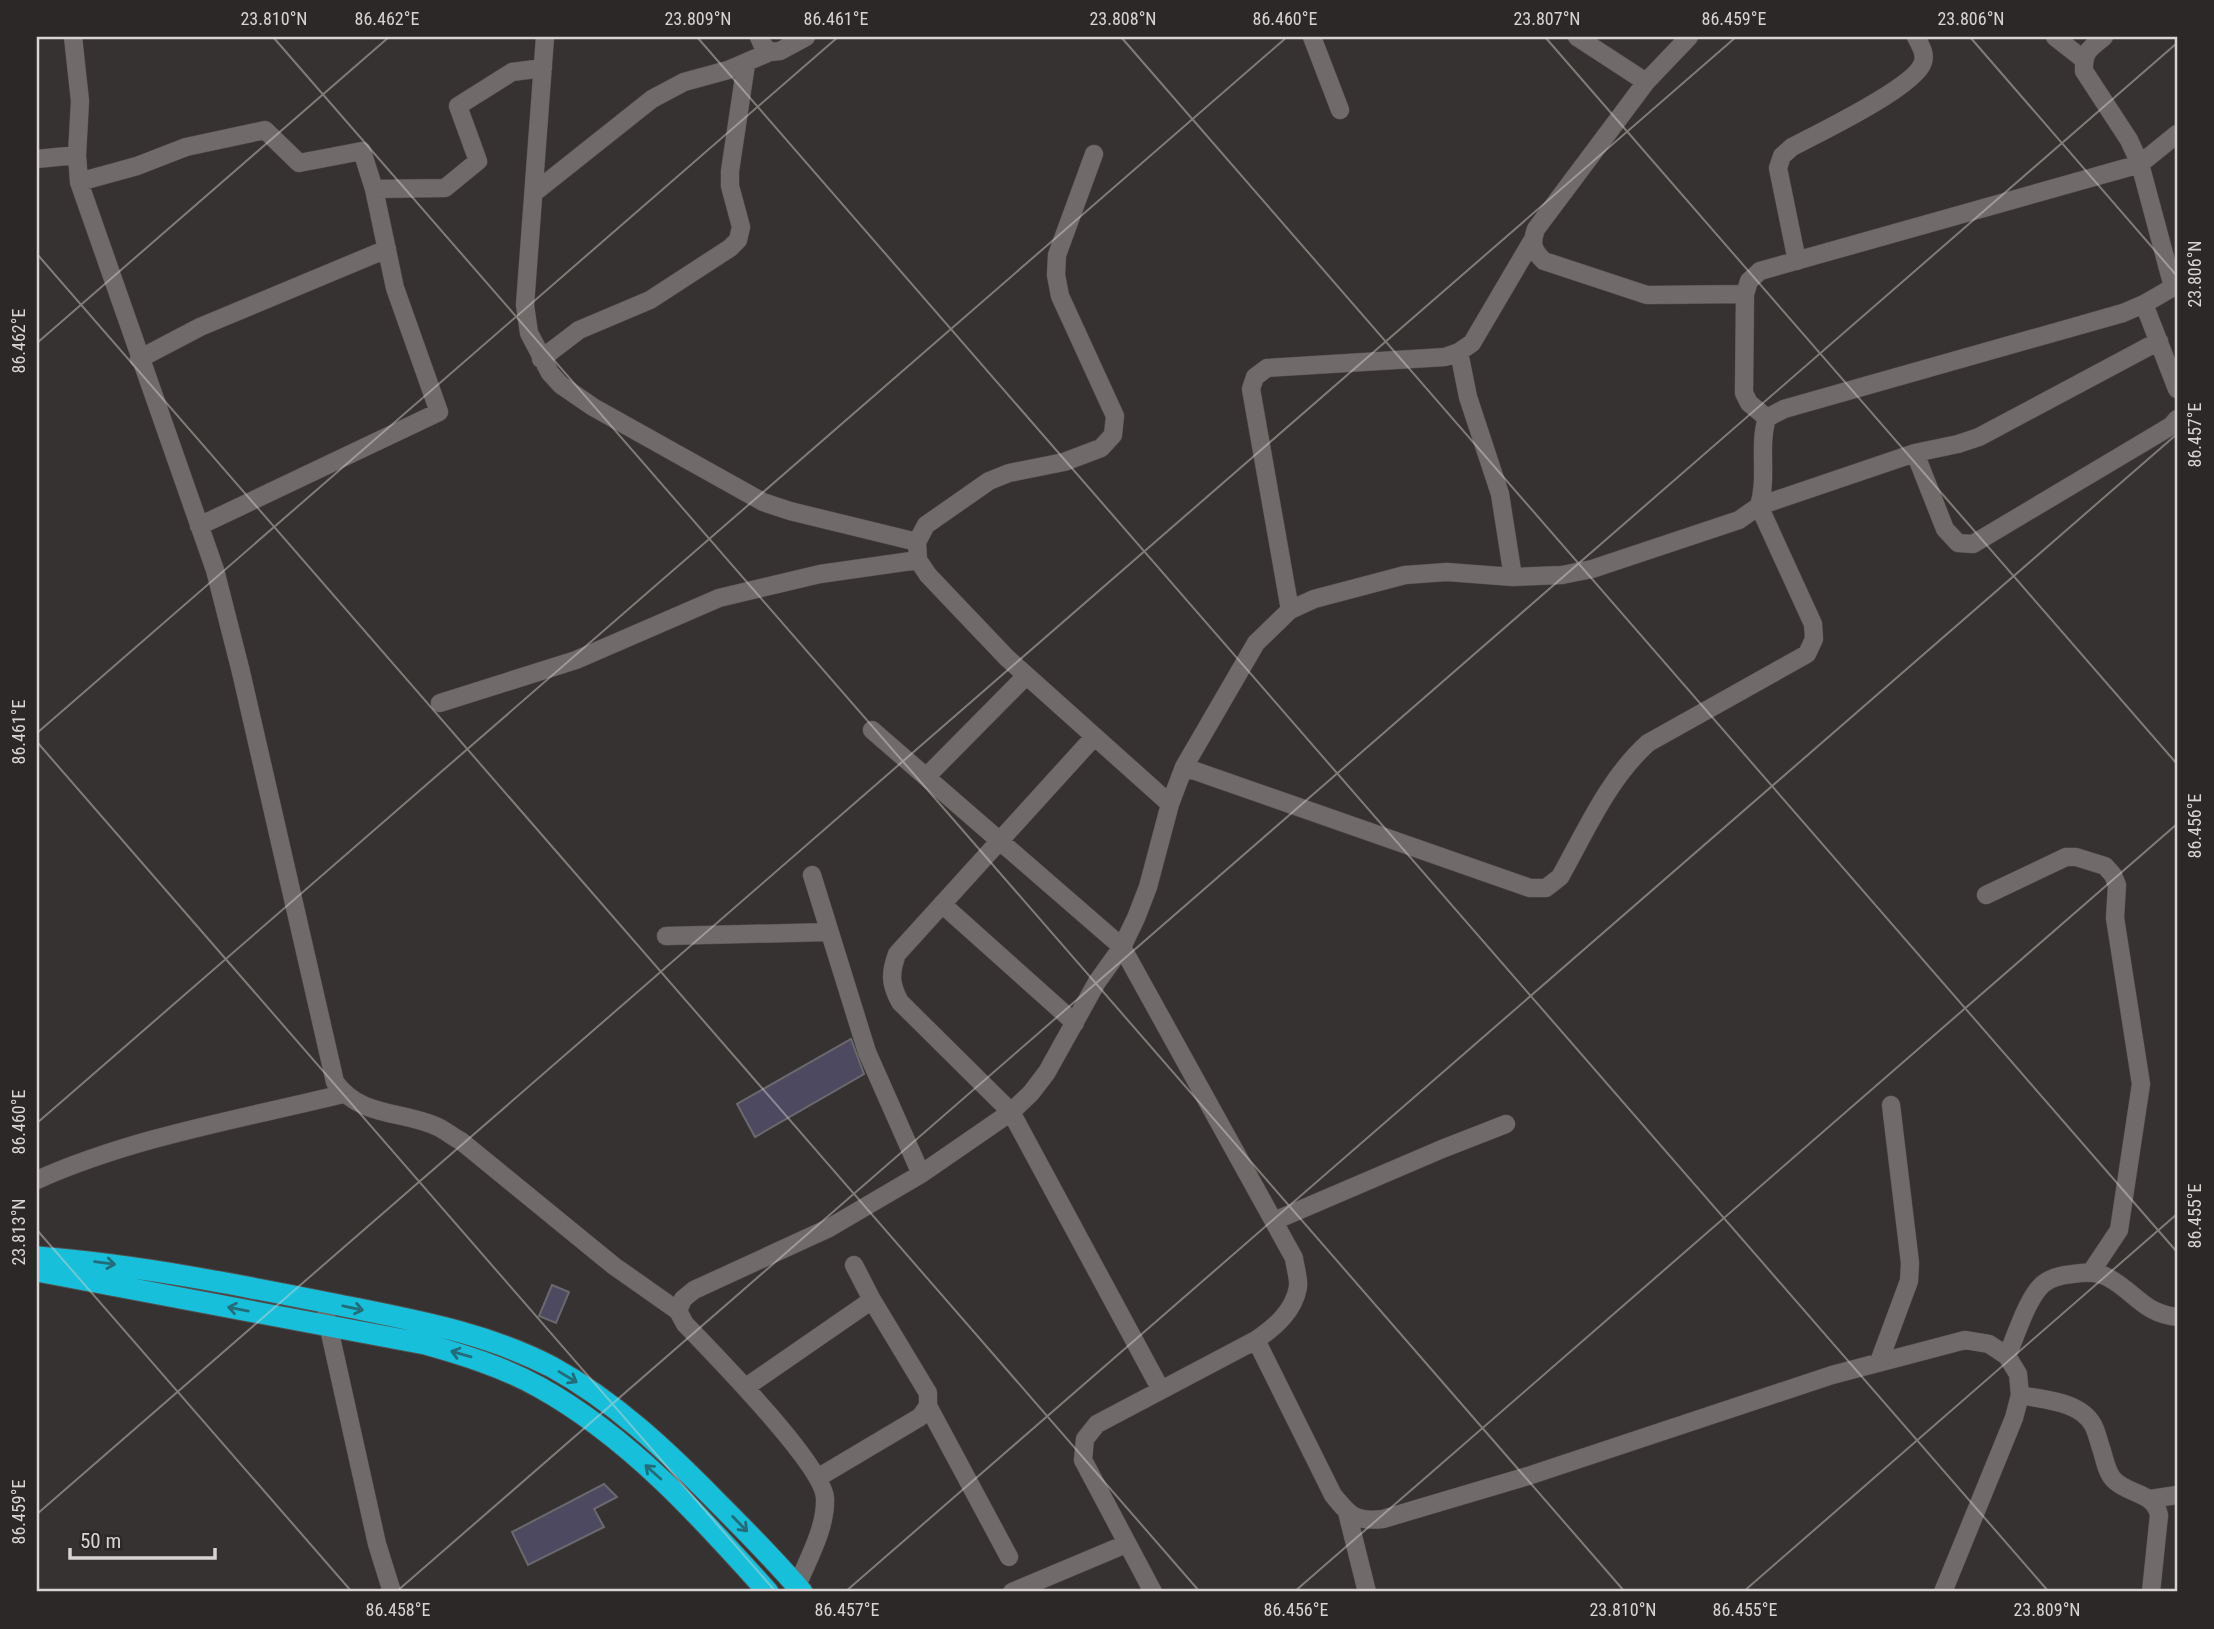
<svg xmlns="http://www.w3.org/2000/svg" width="2214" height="1629" font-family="'Roboto Condensed',sans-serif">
	<rect width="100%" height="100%" fill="#363231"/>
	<path fill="#4d4961" stroke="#6a696d" stroke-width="2" d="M851,1039L864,1074L755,1137L737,1104Z
		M552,1285L569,1292L556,1323L539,1316Z
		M604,1484L617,1497L594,1509L604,1527L528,1565L512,1532Z"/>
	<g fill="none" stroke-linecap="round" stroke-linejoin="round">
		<defs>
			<path id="street" d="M73,37L80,101L77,155L79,182L215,570L241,672L335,1082C361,1118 401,1110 438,1127C446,1131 453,1137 461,1141L614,1266L678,1311
				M545,37L525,305L529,333L550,373L561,385L593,407L763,502L790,511L917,542
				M759,37L762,44L770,52L780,51L806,37
				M1312,37L1340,110
				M1577,37L1646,82
				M1689,37L1646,82L1536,229C1531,243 1532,250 1544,261L1647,295L1745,294
				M2055,37L2083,59
				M2104,37C2090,48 2083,52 2084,71L2129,140L2140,164L2173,287
				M1094,154L1057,255L1056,275L1060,296L1115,416L1113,435L1101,448L1064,462L1009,473L989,481L926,525L917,542L918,560L928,575L1007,658L1170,804
				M37,159L77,155
				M79,182L137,166L186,147L265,130L299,163L362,151L374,189L445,188L478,161L458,106L512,72L543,68
				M535,192L652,99L684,82L728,70L770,52
				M1797,261L1778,168L1782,156L1792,147C1817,134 1917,86 1923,62C1926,53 1920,45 1916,37
				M2144,304L2177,389
				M1459,352L1468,397L1500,494L1513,577
				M139,359L200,327L387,249
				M541,359L579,330L650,300L730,248L738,240L741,227L730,186V171L746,64
				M1767,418L1749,403L1744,393L1745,294L1749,281L1760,271L2140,164L2177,134
				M1915,453L1945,529L1958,543L1973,544L2171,426L2177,419
				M199,526L439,412L395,288L374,189
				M1290,610L1251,389L1255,377L1267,368L1445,357L1459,352L1472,343L1532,241
				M440,703L576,660L719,598L820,574L918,560
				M872,730L1122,947L1294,1258C1295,1267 1299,1278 1298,1287C1294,1311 1275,1327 1256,1340L1097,1424L1085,1439L1083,1460L1153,1592
				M1094,737L897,954C890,973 890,984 900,1002L1011,1112L1161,1390
				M1184,767L1530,888H1546L1560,877C1586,831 1608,779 1648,743L1807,654L1814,639L1813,624L1759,506L1915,453L1958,444L1979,437L2159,341
				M926,777L1026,676
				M812,875L867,1052L921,1174
				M1986,895L2066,857H2076L2105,866L2113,875L2117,885L2115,918L2141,1084L2119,1230L2091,1272
				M942,904L1075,1023
				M666,936L829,932
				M37,1180C133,1137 241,1119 343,1094
				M1274,1221L1442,1149L1506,1124
				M326,1315L377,1544L392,1592
				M1256,1340L1333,1495C1350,1516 1355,1522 1383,1519L1528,1476L1832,1375L1965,1340L1989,1344L2007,1356L2018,1374L2020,1395L2014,1418L1943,1592
				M2007,1356C2016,1336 2027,1298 2043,1284C2051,1277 2062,1275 2073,1274C2085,1272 2098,1271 2109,1278C2136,1293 2143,1313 2177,1317
				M1879,1362L1909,1281L1910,1263L1891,1105
				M746,1387L872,1300
				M2020,1395C2044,1400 2080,1401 2093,1425C2097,1432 2099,1443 2102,1451C2105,1461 2107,1473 2114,1480C2129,1495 2154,1492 2159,1515L2151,1592
				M928,1406L1009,1557
				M819,1477L920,1417L928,1406V1393L872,1300L854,1265
				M2150,1499L2177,1495
				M1347,1512L1367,1592
				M797,1586C808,1559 826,1528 825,1499C825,1467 712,1352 685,1324L678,1311L683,1299L694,1290L829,1228L921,1174L1011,1112L1031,1093L1047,1072L1097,982L1122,947L1136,918L1148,887L1170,804L1184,767L1256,643L1290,610L1314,599L1405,575L1447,572L1513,577L1562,575L1592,569L1739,520L1759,506C1768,477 1758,447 1767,418L1784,409L2123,313L2144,304L2177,285
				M1012,1592L1126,1544"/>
			<path id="highway" d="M37,1257C139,1265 239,1285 339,1305C412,1320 485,1332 552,1367C614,1401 666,1450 715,1500C745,1530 775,1560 802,1592
				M37,1271L425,1344C464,1355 503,1367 539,1387C629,1437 700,1516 768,1592"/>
		</defs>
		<use href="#street" stroke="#524e4d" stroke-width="19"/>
		<use href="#highway" stroke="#524e4d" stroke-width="23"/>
		<use href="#street" stroke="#706b6a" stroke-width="18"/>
		<use href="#highway" stroke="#18bfda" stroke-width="21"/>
	</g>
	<defs><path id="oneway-shaft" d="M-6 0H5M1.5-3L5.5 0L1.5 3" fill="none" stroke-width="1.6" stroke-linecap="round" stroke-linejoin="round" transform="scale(1.75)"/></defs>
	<g stroke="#236c78">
		<use href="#oneway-shaft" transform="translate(105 1263) rotate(7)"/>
		<use href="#oneway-shaft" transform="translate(353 1308) rotate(12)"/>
		<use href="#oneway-shaft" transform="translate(238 1309) rotate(-169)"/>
		<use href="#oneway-shaft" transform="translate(461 1354) rotate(-164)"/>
		<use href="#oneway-shaft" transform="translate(568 1377) rotate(31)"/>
		<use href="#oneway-shaft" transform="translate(653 1472) rotate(-138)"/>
		<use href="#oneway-shaft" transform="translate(740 1524) rotate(46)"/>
	</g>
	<path fill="none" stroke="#d7d4d3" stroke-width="2" stroke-opacity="0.45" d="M273,37L1625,1592M697,37L2049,1592M1121,37L2177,1252M1545,37L2177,764M1970,37L2177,276M37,254L1200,1592M37,343L389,37M37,733L838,37M37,742L776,1592M37,1123L1287,37M37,1230L352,1592M37,1514L1736,37M396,1592L2177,43M845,1592L2177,434M1294,1592L2177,824M1743,1592L2177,1214"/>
	<rect width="2214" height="1629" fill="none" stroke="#2c2827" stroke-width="77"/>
	<path d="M70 1548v10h145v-10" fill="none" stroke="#d7d4d3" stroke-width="3.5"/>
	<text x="80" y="1548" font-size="21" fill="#d7d4d3" stroke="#2c2827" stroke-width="5" paint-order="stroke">50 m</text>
	<rect x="38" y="38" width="2138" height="1552" fill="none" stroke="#d7d4d3" stroke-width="2.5"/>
	<g font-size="18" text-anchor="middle" fill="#d7d4d3">
		<text x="274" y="25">23.810°N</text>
		<text x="387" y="25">86.462°E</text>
		<text x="698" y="25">23.809°N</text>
		<text x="836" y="25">86.461°E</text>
		<text x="1123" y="25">23.808°N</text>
		<text x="1285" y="25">86.460°E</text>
		<text x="1547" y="25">23.807°N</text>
		<text x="1734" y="25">86.459°E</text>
		<text x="1971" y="25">23.806°N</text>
		<text transform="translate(2195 274) rotate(-90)" y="6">23.806°N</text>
		<text transform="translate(19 341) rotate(-90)" y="6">86.462°E</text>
		<text transform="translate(2195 435) rotate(-90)" y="6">86.457°E</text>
		<text transform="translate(19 732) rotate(-90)" y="6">86.461°E</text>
		<text transform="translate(2195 826) rotate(-90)" y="6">86.456°E</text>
		<text transform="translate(19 1122) rotate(-90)" y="6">86.460°E</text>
		<text transform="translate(2195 1216) rotate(-90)" y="6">86.455°E</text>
		<text transform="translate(19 1232) rotate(-90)" y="6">23.813°N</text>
		<text transform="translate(19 1512) rotate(-90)" y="6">86.459°E</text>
		<text x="398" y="1616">86.458°E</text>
		<text x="847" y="1616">86.457°E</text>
		<text x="1296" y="1616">86.456°E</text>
		<text x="1623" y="1616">23.810°N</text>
		<text x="1745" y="1616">86.455°E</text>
		<text x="2047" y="1616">23.809°N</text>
	</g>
</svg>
